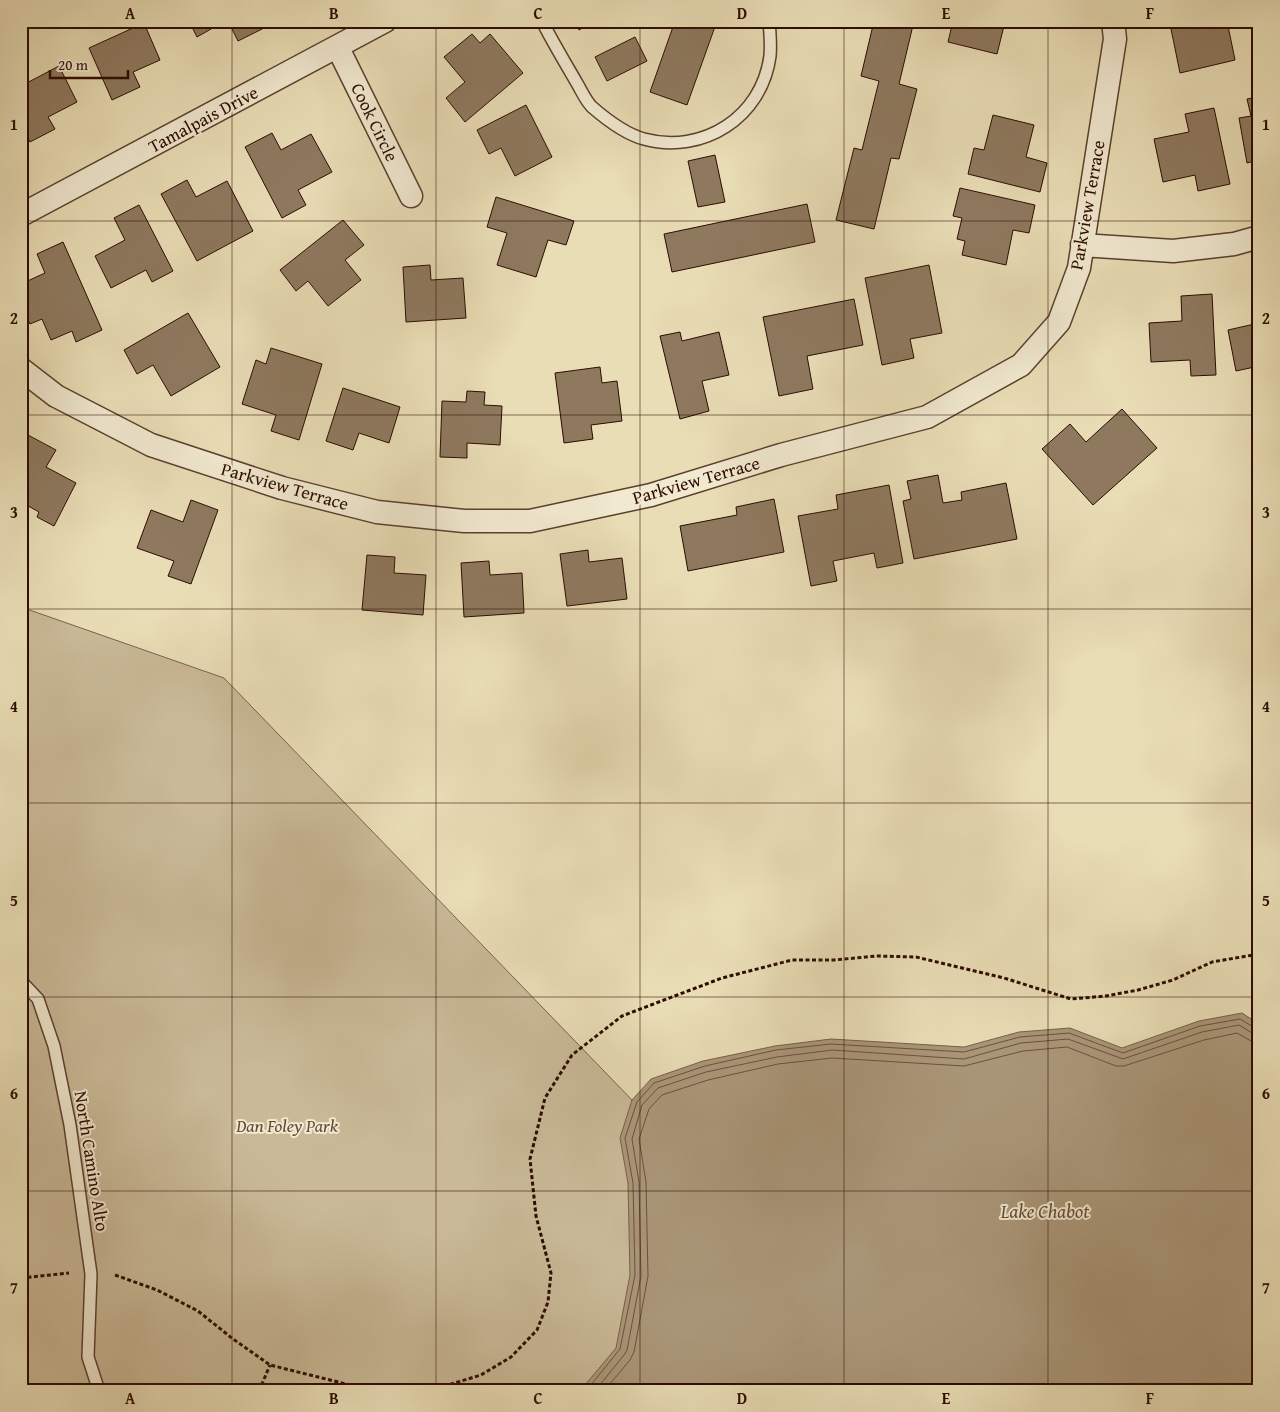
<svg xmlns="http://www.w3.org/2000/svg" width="1280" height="1412" font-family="'Gentium Book Plus',serif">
	<rect width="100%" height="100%" fill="#e9ddb6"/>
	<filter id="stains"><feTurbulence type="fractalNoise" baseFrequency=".004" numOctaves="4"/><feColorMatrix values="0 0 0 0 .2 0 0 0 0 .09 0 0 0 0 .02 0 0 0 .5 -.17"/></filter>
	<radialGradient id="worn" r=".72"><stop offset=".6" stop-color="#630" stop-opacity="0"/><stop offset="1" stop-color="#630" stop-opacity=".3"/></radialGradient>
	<path fill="#c9b997" stroke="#7a624c" d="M21,607L224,678L778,1251L671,1391H21Z"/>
	<path fill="#a99678" stroke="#775f48" d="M1242,1013L1259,1024V1391H580L616,1348L630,1275L628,1183L620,1138L632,1100L651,1079L703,1061L775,1046L831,1039L964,1047L1019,1032L1070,1028L1122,1048L1199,1021Z"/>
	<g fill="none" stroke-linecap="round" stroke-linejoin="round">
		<path stroke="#6a513c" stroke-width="1" d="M586,1391L620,1349L635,1275L633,1183L625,1138L637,1102L654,1083L705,1066L776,1050L831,1044L964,1052L1020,1037L1069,1033L1123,1053L1200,1026L1240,1019L1255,1028H1259
			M595,1391L624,1355L627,1350L641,1276L639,1182L632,1139L642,1105L658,1088L706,1072L777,1057L832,1050L964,1059L1021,1043L1068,1039L1123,1059L1202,1032L1239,1025L1252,1033L1259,1034
			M604,1391L630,1360L634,1352L648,1276L646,1182L639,1139L649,1109L662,1095L708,1080L778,1064L832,1058L964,1066L1023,1051L1067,1047L1116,1066H1124L1204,1040L1237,1033L1251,1041L1259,1042"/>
	</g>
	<path fill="#8e795f" stroke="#2c0c01" d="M189,21H225L197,37Z
		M228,21H263L266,27L238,41Z
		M575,21H595L579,30Z
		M675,21H717L687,105L650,92Z
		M874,21H914L899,84L917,89L899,159L891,158L874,229L836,220L854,148L862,150L879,81L861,76Z
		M953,21H1010V23L1005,22L997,54L948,42Z
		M1043,21H1065L1063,27Z
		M1182,21H1227L1235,60L1180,73L1170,24Z
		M144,23L160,60L133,72L140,87L112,100L89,48Z
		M472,34L480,43L490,34L523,73L465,122L446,98L465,82L444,57Z
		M635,37L647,61L607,81L595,57Z
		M59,66L77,102L48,117L55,129L30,142L21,124V86Z
		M1259,97V160L1247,163L1239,118L1251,116L1247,99Z
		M526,105L552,157L515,176L501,148L489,154L477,130Z
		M1214,108L1230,184L1198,191L1195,175L1163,182L1154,139L1189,132L1185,114Z
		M993,115L1034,125L1026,157L1047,163L1040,192L968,174L974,148L984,150Z
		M272,133L281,150L311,134L332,172L298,190L306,205L282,218L245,147Z
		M715,155L725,202L698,207L688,161Z
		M187,180L196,197L227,181L253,231L197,261L161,194Z
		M960,188L1035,205L1029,233L1013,230L1006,265L962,255L965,241L957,239L962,218L953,216Z
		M496,197L574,221L566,245L548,240L536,277L497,265L507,233L487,227Z
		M807,204L815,242L672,272L664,234Z
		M139,205L173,271L152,282L146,270L111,288L95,256L125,240L114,218Z
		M343,220L364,245L345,260L361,280L328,306L308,281L296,291L280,270Z
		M63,242L102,330L76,342L72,331L51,340L42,319L30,324L21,303V284L45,273L37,254Z
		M430,265L431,280L463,278L466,318L406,322L403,267Z
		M929,265L942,333L910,339L914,358L882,365L865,278Z
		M1212,294L1216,375L1191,376L1190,360L1151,362L1149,323L1182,321L1181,296Z
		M854,299L863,345L807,356L813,389L779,396L763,317Z
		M188,313L220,367L171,396L153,365L137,374L124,350Z
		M1259,323V366L1236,371L1228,330Z
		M680,332L682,341L719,332L729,375L702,381L709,411L680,419L660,336Z
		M271,348L322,364L299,440L271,431L276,415L242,404L256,360L266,364Z
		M600,367L602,383L617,381L622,421L591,425L593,439L564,443L555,373Z
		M343,388L400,407L389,443L359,433L353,450L326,441Z
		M467,391L485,392L484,405L502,406L500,445L467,443V458L440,457L442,401L466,402Z
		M1122,409L1157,448L1093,505L1042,449L1070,424L1086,442Z
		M28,435L56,450L46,467L76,483L54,526L37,517L39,512L23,503L21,506V448Z
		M938,475L943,503L962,500L961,492L1006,483L1017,539L914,559L903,501L911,499L907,481Z
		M889,485L903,563L877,568L874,553L833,561L837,581L811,586L798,516L838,509L836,495Z
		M774,499L784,552L688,571L680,526L737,515L736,507Z
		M191,500L218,510L191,584L168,576L174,561L137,548L151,510L183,522Z
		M588,550L589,562L622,558L627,599L567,606L560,554Z
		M367,555L395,557L394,573L426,575L423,615L362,610Z
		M489,561L490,575L522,573L524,613L464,617L461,563Z"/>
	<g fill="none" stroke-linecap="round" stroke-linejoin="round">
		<defs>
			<path id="lane" d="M542,21C553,43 566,64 578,85C582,92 586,101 592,107C607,120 625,134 644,139C703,155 762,117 770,56C771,45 770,32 769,21
				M21,981L38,999L54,1046L70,1125L91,1274L88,1357L99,1391"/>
			<path id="street" d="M338,48L411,196
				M21,215L385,21
				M1082,245L1173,251L1234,244L1259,237
				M21,369L56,396L151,445L282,488L377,512L464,521H530L651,495L781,455L927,417L1021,365L1059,322L1079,268L1115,39L1113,21"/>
		</defs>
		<use href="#lane" stroke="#5b402e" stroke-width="14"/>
		<use href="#street" stroke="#5b402e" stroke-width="25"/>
		<path stroke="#2c0c01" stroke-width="3" stroke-dasharray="4 2.5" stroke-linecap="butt" d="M115,1275L157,1290L198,1311L233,1339L270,1365L354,1386L415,1390L448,1385L481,1375L511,1357L537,1330L548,1302L551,1273L536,1216L530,1159L545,1098L572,1055L622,1016L722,978L792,960H834L876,956L916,957L1004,978L1071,999L1106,996L1138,990L1173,980L1212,962L1259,954
			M21,1278L69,1273
			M259,1391L270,1365"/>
		<use href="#lane" stroke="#f1e9d0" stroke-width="11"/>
		<use href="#street" stroke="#f1e9d0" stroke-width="22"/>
	</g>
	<path fill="none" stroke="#2c0c01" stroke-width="1" stroke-opacity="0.55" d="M232,21V1391M436,21V1391M640,21V1391M844,21V1391M1048,21V1391M21,221H1259M21,415H1259M21,609H1259M21,803H1259M21,997H1259M21,1191H1259"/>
	<g text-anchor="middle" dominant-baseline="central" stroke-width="4" stroke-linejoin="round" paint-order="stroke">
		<g font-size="18" fill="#2c0c01" stroke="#f1e9d0">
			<text transform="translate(203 119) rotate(-28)">Tamalpais Drive</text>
			<text transform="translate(375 122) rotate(64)">Cook Circle</text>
			<text transform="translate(1087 205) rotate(-80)">Parkview Terrace</text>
			<text transform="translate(696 480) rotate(-16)">Parkview Terrace</text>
			<text transform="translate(285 486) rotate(16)">Parkview Terrace</text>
			<text transform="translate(92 1161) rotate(81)">North Camino Alto</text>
		</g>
		<g font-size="18" font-style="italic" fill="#634936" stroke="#f1e9d0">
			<text x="287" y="1125">Dan Foley Park</text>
		</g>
		<g font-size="19" font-style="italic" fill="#644a37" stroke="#f1e9d0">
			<text x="1045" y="1211">Lake Chabot</text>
		</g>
	</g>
	<rect width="1280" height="1412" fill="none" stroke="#e9ddb6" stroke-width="55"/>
	<path d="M50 70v8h78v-8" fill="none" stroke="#2c0c01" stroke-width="2.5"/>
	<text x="58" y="70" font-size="15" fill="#2c0c01" stroke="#f1e9d0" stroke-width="4" paint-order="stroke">20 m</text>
	<rect x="28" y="28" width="1224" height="1356" fill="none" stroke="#2c0c01" stroke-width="2"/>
	<g font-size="16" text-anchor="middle" font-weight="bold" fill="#2c0c01">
		<text x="130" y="19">A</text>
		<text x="334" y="19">B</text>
		<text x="538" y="19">C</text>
		<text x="742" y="19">D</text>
		<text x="946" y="19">E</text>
		<text x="1150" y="19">F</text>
		<text x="14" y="130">1</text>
		<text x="1266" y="130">1</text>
		<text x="14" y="324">2</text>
		<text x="1266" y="324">2</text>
		<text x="14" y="518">3</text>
		<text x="1266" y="518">3</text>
		<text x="14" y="712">4</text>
		<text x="1266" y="712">4</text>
		<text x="14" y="906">5</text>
		<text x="1266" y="906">5</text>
		<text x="14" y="1099">6</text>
		<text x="1266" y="1099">6</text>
		<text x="14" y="1293">7</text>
		<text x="1266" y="1293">7</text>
		<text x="130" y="1404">A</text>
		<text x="334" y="1404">B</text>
		<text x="538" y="1404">C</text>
		<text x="742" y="1404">D</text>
		<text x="946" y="1404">E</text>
		<text x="1150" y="1404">F</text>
	</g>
	<rect width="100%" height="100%" filter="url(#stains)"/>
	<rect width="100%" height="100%" fill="url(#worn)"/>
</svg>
